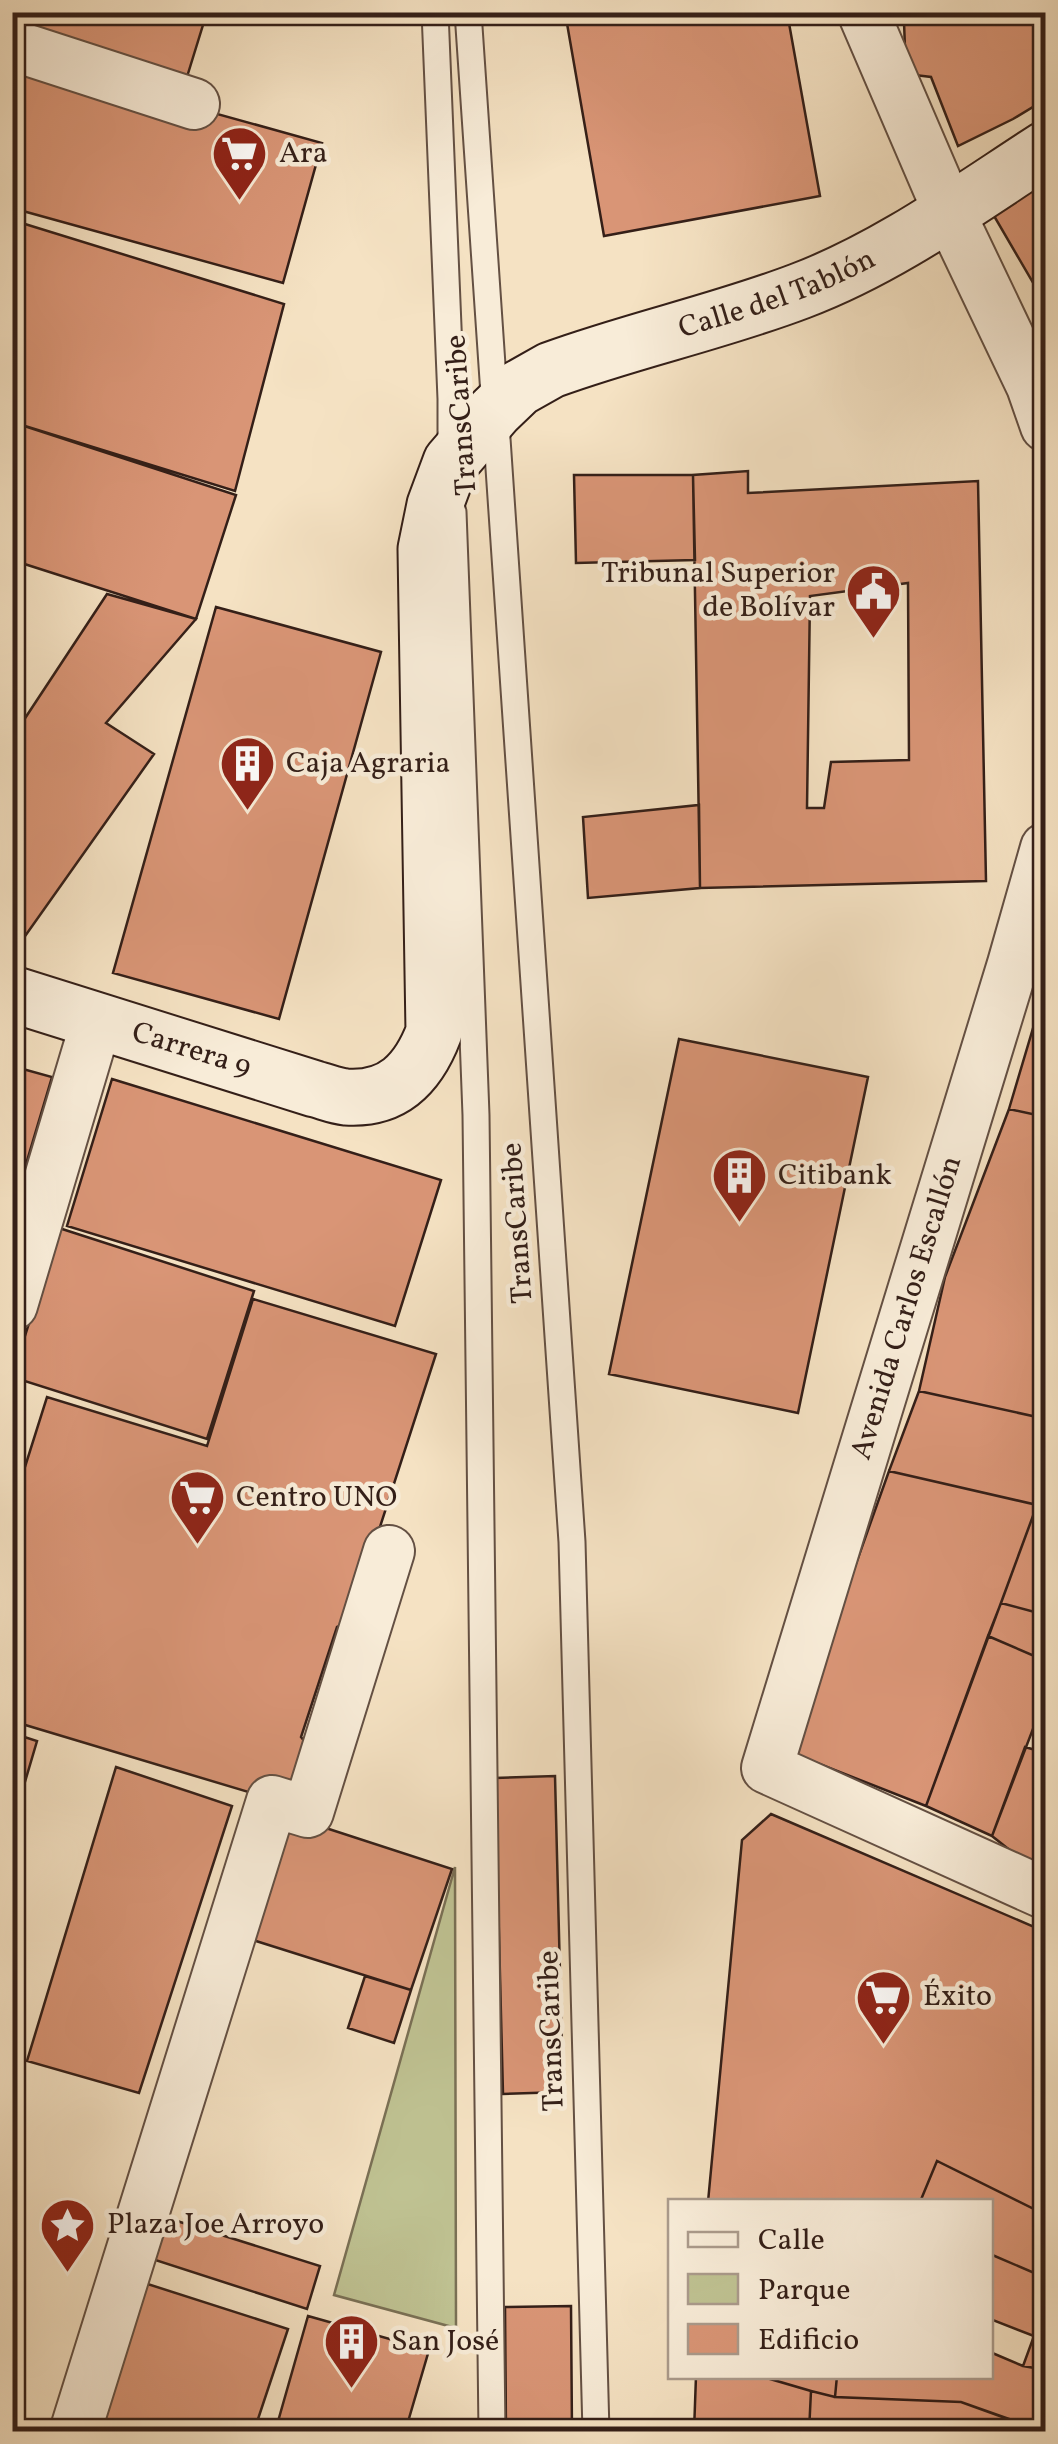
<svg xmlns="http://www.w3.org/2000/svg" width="1058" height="2444" font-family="Vollkorn,serif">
	<rect width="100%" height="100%" fill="#f5e2c3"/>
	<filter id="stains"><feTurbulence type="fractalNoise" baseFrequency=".002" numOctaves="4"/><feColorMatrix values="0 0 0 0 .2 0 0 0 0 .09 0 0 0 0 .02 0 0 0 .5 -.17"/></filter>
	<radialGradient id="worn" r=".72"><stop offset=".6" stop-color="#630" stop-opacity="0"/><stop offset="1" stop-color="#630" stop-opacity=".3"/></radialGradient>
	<path fill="#bfc292" stroke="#7a7055" stroke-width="2.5" d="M455,1867L456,2328L334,2295Z"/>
	<path fill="#d99576" stroke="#341f18" stroke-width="2.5" fill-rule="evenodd" d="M12,12H207L182,93L12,41Z
		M565,12H787L820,196L604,236Z
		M884,12H1046V99L1013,119L958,146L931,77L906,74L904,22L887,20Z
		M12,57L322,143L283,283L12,208Z
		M1046,163V305L990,209Z
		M12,220L284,304L235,491L12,422Z
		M12,422L236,495L196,619L12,560Z
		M748,471V493L978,481L986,881L700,888L693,475ZM908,583L909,760L831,762L824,808H807L810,596Z
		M574,475H693L695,560L576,563Z
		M107,594L196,619L106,723L154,754L23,939L12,935V738Z
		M216,607L381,652L279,1019L113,973Z
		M699,805L700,888L588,898L583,817Z
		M1042,998L1046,999V1117L1009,1109Z
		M679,1039L868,1077L798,1413L609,1374Z
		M12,1066L52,1077L12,1211Z
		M112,1079L441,1180L395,1326L67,1226Z
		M1009,1109L1046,1117V1419L919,1391L945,1277Z
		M59,1228L254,1291L207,1439L12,1377Z
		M253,1299L436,1354L378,1533L364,1616L337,1627L301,1737L313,1752L295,1806L12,1721V1508L47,1397L207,1446Z
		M919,1391L1046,1419V1507L889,1471Z
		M889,1471L1037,1505L926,1806L789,1752Z
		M1037,1505L1046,1507V1615L1001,1603Z
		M1001,1603L1046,1615V1661L988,1636Z
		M988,1636L1046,1661V1695L992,1836L926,1806Z
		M12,1733L37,1741L12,1826Z
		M1025,1747L1046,1753L1045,1878L992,1836Z
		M116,1767L232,1806L139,2093L27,2061Z
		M555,1776L563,2092L503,2094L495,1778Z
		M771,1814L1046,1932V2215L937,2161L920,2202H708L742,1840Z
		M292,1817L452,1869L411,1990L253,1940Z
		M365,1976L411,1990L394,2043L348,2028Z
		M937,2161L1046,2215V2278L990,2254V2202H920Z
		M161,2216L320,2266L307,2309L149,2258Z
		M990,2254L1046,2278V2370L1023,2366L1034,2336L990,2319Z
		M132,2279L288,2329L254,2431L256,2432H90Z
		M571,2306L572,2432H506L505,2307Z
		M308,2316L429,2350L405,2432H275Z
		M990,2352L1023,2366L1046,2370V2432L961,2402L835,2397L837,2376H990Z
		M696,2376H760L811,2391L809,2432H694Z
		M760,2376H837L835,2397L811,2391Z
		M811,2391L835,2397L961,2402L1044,2432H809Z"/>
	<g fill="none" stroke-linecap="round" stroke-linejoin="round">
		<defs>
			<path id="lane" d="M435,12L451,399V452
				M468,12L572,1542L596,2432
				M453,512L476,1115L492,2432"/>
			<path id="street" d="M863,12L949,212L1032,386L1046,426
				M12,45L194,104
				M1046,848L1013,964L767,1768L1046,1894
				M12,1305L97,1020
				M75,2432L272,1801L308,1812L389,1551"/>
			<g id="secondary">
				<path id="s1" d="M12,994L315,1089C324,1091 335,1096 346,1097C393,1100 418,1074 434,1032L426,549L435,505L451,462L495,411L519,388L551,370C633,340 719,322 800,291C888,258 967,200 1046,149"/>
			</g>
		</defs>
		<use href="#lane" stroke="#645043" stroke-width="29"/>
		<use href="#street" stroke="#645043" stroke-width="54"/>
		<use href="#secondary" stroke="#341f18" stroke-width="59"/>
		<use href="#lane" stroke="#f8ecd8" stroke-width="25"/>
		<use href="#street" stroke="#f8ecd8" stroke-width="50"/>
		<use href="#secondary" stroke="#f8ecd8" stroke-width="55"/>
	</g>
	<defs>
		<symbol id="supermarket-pin" viewBox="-11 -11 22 30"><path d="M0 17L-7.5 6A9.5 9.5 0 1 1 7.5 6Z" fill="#8f2418" stroke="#f8ecd8"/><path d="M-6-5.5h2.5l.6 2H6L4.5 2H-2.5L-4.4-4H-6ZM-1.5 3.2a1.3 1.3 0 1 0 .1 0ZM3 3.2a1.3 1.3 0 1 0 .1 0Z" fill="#fff"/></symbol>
		<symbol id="civic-pin" viewBox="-11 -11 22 30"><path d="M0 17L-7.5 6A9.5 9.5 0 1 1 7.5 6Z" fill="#8f2418" stroke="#f8ecd8"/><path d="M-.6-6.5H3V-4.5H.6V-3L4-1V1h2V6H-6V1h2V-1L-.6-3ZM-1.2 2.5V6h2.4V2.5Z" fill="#fff"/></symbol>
		<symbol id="building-pin" viewBox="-11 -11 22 30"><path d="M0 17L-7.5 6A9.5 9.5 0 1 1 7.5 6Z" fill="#8f2418" stroke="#f8ecd8"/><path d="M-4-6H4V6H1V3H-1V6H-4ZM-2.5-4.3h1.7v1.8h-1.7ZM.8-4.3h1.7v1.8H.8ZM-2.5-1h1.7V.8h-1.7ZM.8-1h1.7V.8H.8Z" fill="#fff"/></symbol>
		<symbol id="sight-pin" viewBox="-11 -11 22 30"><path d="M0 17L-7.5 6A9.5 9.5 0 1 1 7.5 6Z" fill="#8f2418" stroke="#f8ecd8"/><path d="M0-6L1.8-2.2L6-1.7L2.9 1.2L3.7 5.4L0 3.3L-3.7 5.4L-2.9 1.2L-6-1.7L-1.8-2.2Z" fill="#fff"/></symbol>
	</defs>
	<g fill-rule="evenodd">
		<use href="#supermarket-pin" x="208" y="122" width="63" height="86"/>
		<use href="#civic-pin" x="842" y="560" width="63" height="86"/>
		<use href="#building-pin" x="216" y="732" width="63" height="86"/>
		<use href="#building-pin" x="708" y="1144" width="63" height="86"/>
		<use href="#supermarket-pin" x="166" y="1466" width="63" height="86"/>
		<use href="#supermarket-pin" x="852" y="1966" width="63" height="86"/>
		<use href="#sight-pin" x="36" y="2194" width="63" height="86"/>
		<use href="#building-pin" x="320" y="2310" width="63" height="86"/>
	</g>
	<g text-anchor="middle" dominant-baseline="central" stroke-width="9" stroke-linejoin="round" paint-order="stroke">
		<g font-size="30" fill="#341f18" stroke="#f8ecd8" text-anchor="start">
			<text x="279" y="154">Ara</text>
			<text x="835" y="574" text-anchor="end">Tribunal Superior<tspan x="835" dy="34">de Bolívar</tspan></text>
			<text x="286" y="764">Caja Agraria</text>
			<text x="778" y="1176">Citibank</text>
			<text x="236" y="1498">Centro UNO</text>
			<text x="923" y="1997">Éxito</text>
			<text x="107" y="2225">Plaza Joe Arroyo</text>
			<text x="391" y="2342">San José</text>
		</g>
		<g font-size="30" fill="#341f18" stroke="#f8ecd8">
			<text stroke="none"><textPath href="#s1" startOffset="1418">Calle del Tablón</textPath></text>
			<text transform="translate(462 415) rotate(-94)">TransCaribe</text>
			<text stroke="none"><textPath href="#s1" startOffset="188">Carrera 9</textPath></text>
			<text transform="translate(518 1223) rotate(-94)">TransCaribe</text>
			<text transform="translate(907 1308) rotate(-73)">Avenida Carlos Escallón</text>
			<text transform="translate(552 2031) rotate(-92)">TransCaribe</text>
		</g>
	</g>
	<rect width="1058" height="2444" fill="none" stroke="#f5e2c3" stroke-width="50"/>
	<rect x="15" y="15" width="1028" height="2414" fill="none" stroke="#341f18" stroke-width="5"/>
	<rect x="25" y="25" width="1008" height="2394" fill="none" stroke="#341f18" stroke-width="2.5"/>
	<rect x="668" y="2199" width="325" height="180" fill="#f8ecd8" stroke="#aa9a8b" stroke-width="2.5"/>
	<rect x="688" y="2232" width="50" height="15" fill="#f8ecd8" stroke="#aa9a8b" stroke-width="2.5"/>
	<text x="758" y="2249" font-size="30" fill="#341f18">Calle</text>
	<rect x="688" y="2274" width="50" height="30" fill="#bfc292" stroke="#aa9a8b" stroke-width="2.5"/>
	<text x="758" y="2299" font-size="30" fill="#341f18">Parque</text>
	<rect x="688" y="2324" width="50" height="30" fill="#d99576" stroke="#aa9a8b" stroke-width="2.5"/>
	<text x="758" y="2349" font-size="30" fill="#341f18">Edificio</text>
	<rect width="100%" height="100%" filter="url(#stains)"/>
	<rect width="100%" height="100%" fill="url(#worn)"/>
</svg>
